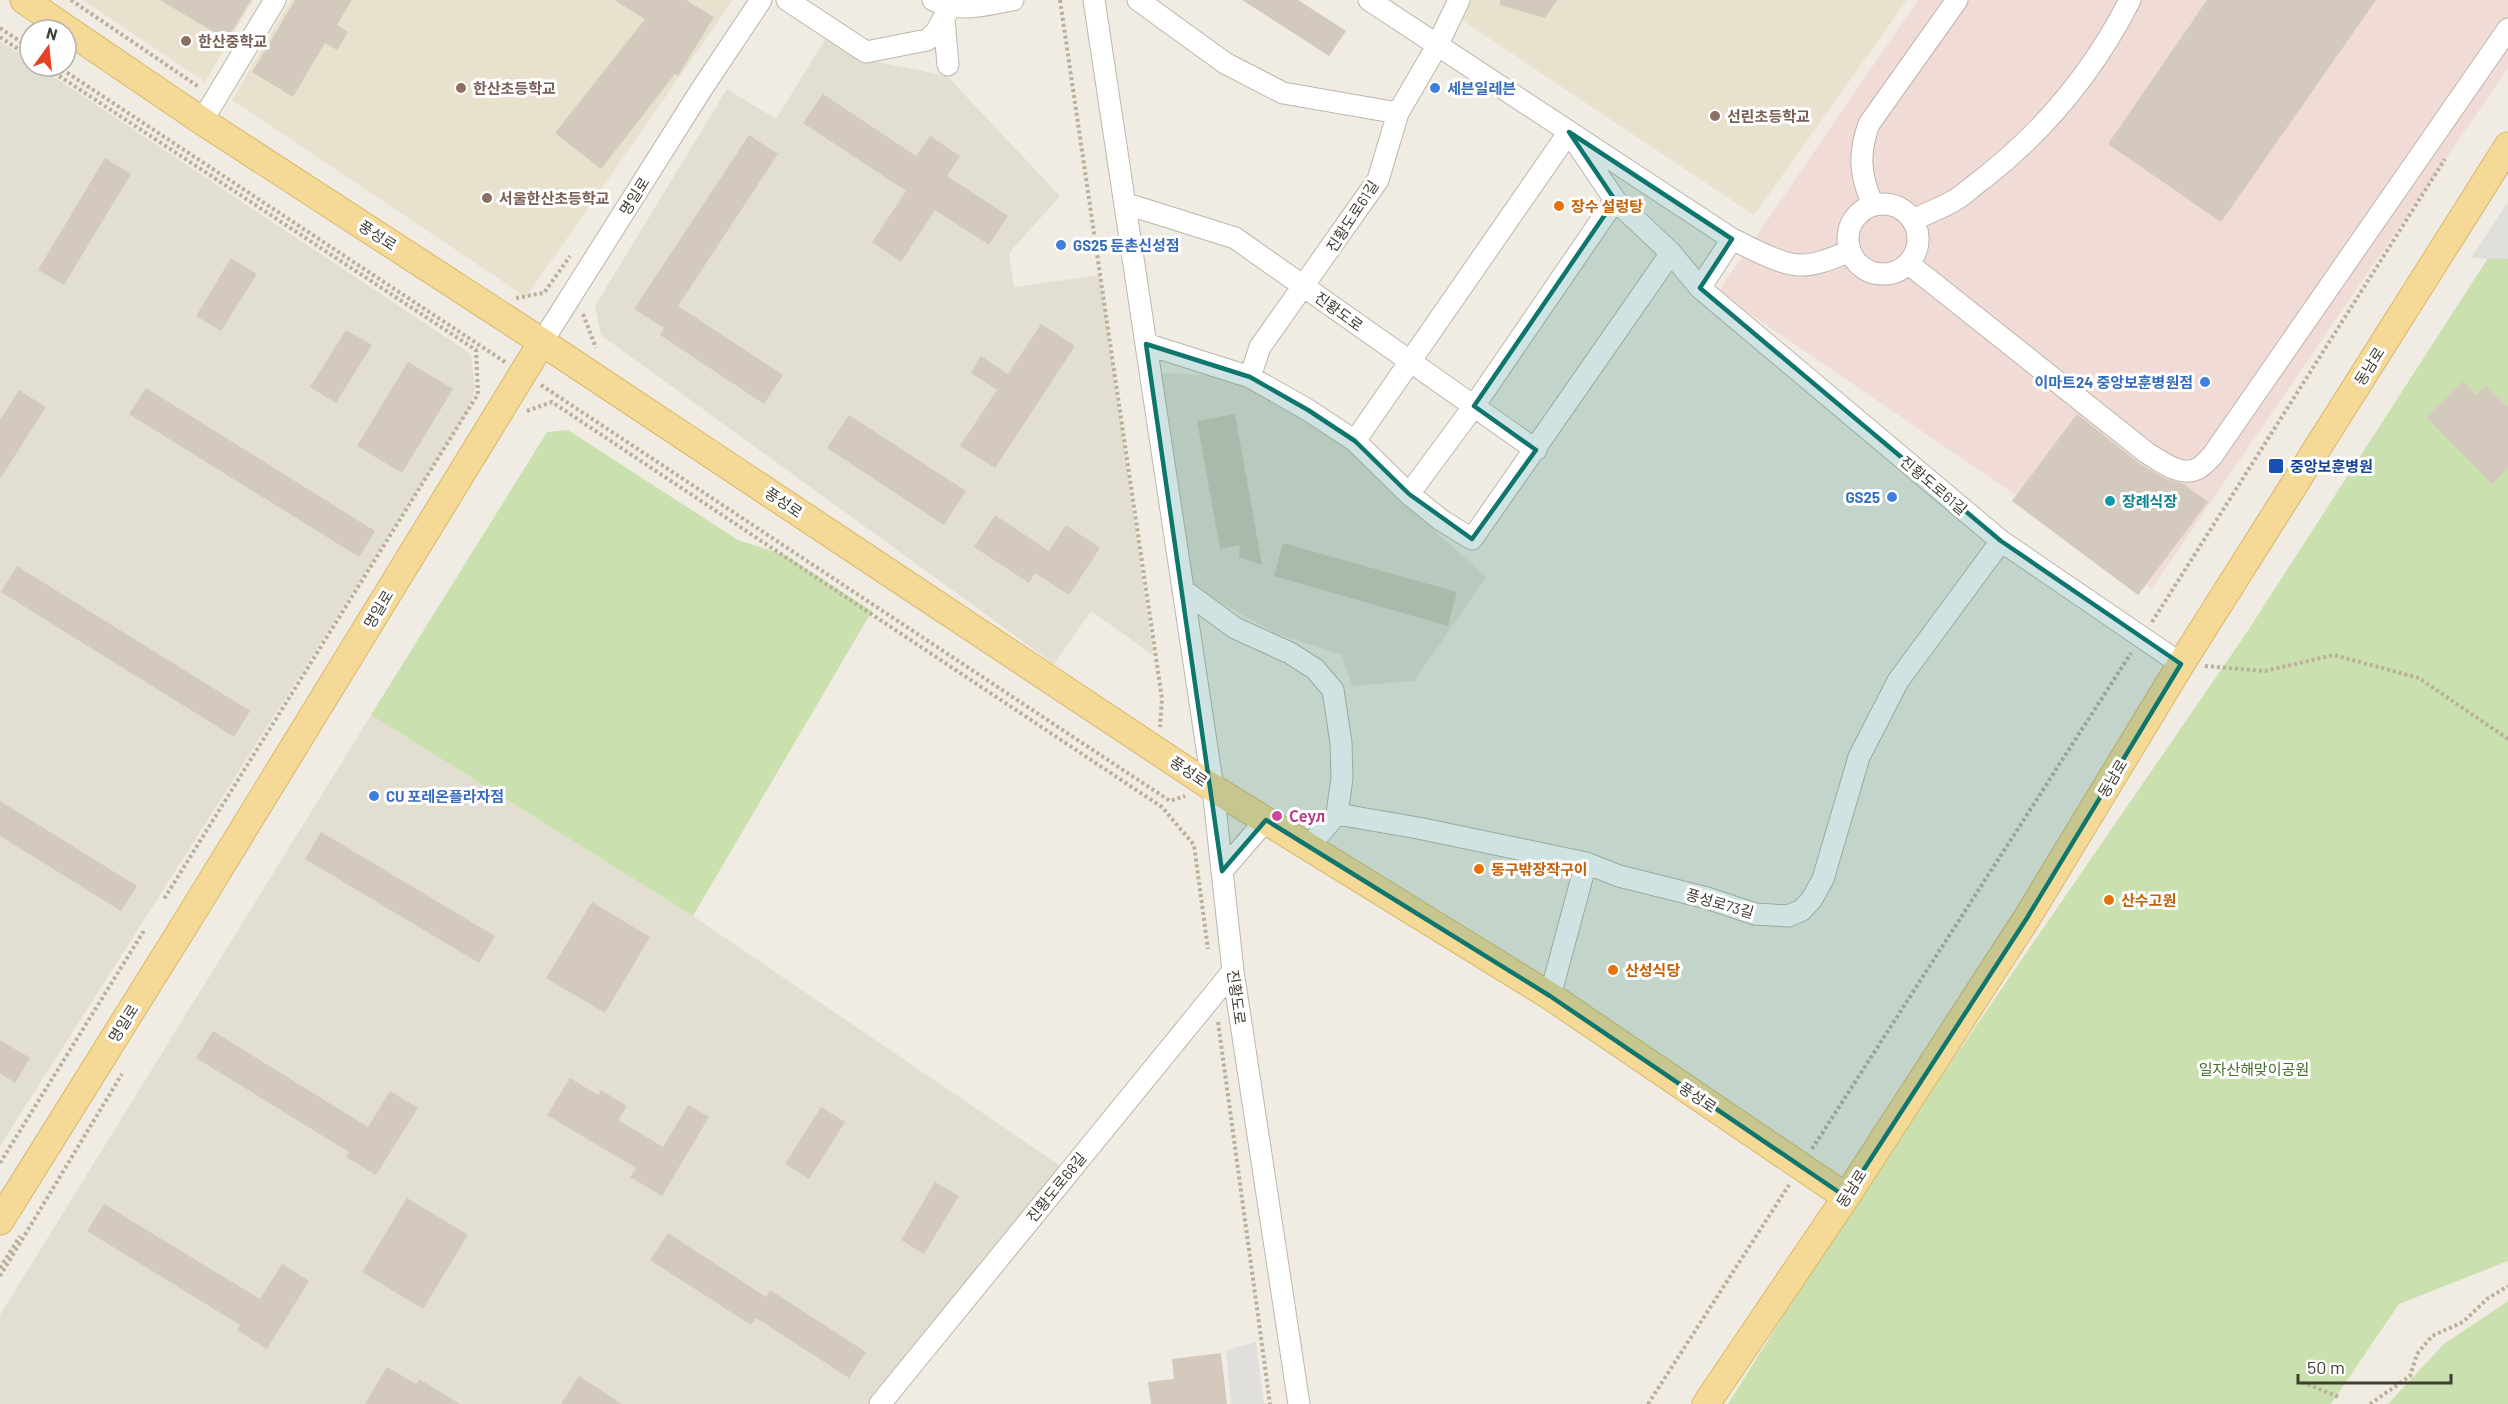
<svg xmlns="http://www.w3.org/2000/svg" width="2508" height="1404" font-family="Barlow,'Noto Sans KR',sans-serif">
	<rect width="100%" height="100%" fill="#f0ece3"/>
	<path fill="#e3ded2" d="M826,38L858,58L947,76L1060,196L1009,253L1014,287L1100,275L1153,655L1091,611L1054,664L601,335L595,306L727,89L776,119Z
		M0,41L30,61V66H38L471,354L475,389L467,413L0,1146Z
		M1161,373L1228,376L1295,410L1378,471L1437,533L1486,577L1414,681L1352,686L1342,655L1275,633L1192,587Z
		M371,715L693,916L1062,1167L871,1404H0V1315Z"/>
	<path fill="#e8e1ce" d="M83,0H253L205,82Z
		M291,0H733L526,297L232,100Z
		M1469,0H1907L1754,215L1457,17Z"/>
	<path fill="#f0dbd7" d="M1918,0H2508V68L2152,588L1718,292Z"/>
	<path fill="#cae1af" d="M2508,227V1261L2399,1304L2331,1404H1728L1852,1206L2245,635Z
		M568,430L738,540L785,555L872,611L693,916L371,715L547,432Z
		M2508,1301V1404H2388L2444,1344Z"/>
	<path fill="#e1dfdb" d="M2508,202V259L2471,258Z
		M1256,1342L1264,1404H1231L1226,1350Z"/>
	<path fill="#d3cabd" d="M160,0H251L227,40Z
		M295,0H352L337,25L348,32L337,50L325,43L293,97L252,72Z
		M614,0H686L714,17L678,76L675,74L601,169L555,133L645,19Z
		M1242,0H1298L1346,31L1329,56Z
		M1500,0H1557L1545,18L1500,5Z
		M2207,0H2376L2221,222L2108,144Z
		M823,94L916,156L930,136L960,156L947,176L1008,216L989,245L935,210L901,262L872,242L906,191L803,123Z
		M749,135L778,154L678,306L783,375L764,404L660,335L664,328L634,309Z
		M105,158L131,174L64,285L38,270Z
		M231,258L257,274L221,331L196,316Z
		M1041,324L1075,346L995,468L960,446L997,390L971,373L981,356L1008,374Z
		M346,330L372,345L336,403L310,387Z
		M408,362L453,389L402,473L357,446Z
		M2463,381L2476,395L2486,385L2508,407V468L2492,484L2426,417Z
		M146,388L375,531L359,557L129,414Z
		M19,390L46,407L0,479V420Z
		M1235,414L1262,565L1239,557L1240,545L1220,549L1197,421Z
		M2077,414L2140,464L2166,479L2184,484L2208,502L2138,595L2012,501Z
		M849,415L966,491L944,525L827,448Z
		M995,515L1049,551L1066,525L1100,548L1069,595L1035,573L1029,583L974,547Z
		M1283,543L1457,592L1448,626L1274,576Z
		M17,566L250,711L234,737L1,592Z
		M0,801L137,886L121,911L0,836Z
		M321,832L495,936L479,963L305,859Z
		M592,902L650,937L605,1013L546,978Z
		M213,1031L368,1127L390,1091L418,1108L376,1175L346,1157L349,1152L196,1058Z
		M0,1040L30,1058L15,1083L0,1073Z
		M570,1078L598,1095L601,1090L627,1106L618,1120L663,1147L688,1105L709,1117L662,1196L630,1177L636,1168L547,1115Z
		M821,1107L845,1122L809,1179L785,1164Z
		M935,1182L959,1196L924,1254L901,1240Z
		M407,1198L468,1235L423,1309L362,1272Z
		M104,1204L260,1299L282,1264L309,1281L267,1349L237,1330L240,1325L87,1231Z
		M668,1233L766,1297L770,1290L866,1352L849,1378L756,1318L751,1325L650,1260Z
		M1221,1353L1227,1404H1151L1148,1382L1174,1379L1172,1359Z
		M387,1367L416,1384L419,1379L460,1404H365Z
		M579,1376L622,1404H561Z"/>
	<g fill="none" stroke-linecap="round" stroke-linejoin="round">
		<defs>
			<path id="minor" d="M787,0L866,52L927,40L936,32L950,7
				M933,0C962,13 982,5 1013,0
				M1094,0L1213,788L1233,971L1299,1404
				M1138,0L1225,63L1283,93L1398,113
				M1369,0L1732,239C1751,248 1779,264 1799,265C1816,266 1835,257 1850,251
				M944,19L948,65
				M202,121L275,0
				M1569,132L1615,200L1671,253L1700,288L2001,541L2181,664
				M1848 239a35 35 0 1 1 70 0a35 35 0 1 1-70 0Z
				M1127,204L1235,238L1536,450
				M1873,205C1860,176 1858,154 1869,124L1957,0
				M1913,220C1927,213 1942,208 1955,200C1965,194 1974,185 1984,178C2045,130 2095,69 2130,0
				M1909,264L2147,453C2161,461 2180,477 2197,469C2202,467 2208,460 2212,456L2508,29
				M1700,288L1732,239
				M542,342L701,90L761,0
				M1146,344L1250,377L1308,410L1355,441L1409,494L1441,520L1472,539L1671,253
				M1250,377L1260,347L1378,180L1398,113L1437,46L1459,0
				M1355,441L1569,132
				M1409,494L1474,406L1615,200
				M1183,590L1235,628L1290,653L1315,669L1333,690L1341,743L1342,778L1337,814
				M1309,846L1337,814L1418,828L1586,863L1619,876L1707,898L1755,914L1788,916L1802,910L1812,899L1823,879L1859,757L1898,681L2001,541
				M1222,871L1266,820
				M1550,996L1586,863
				M880,1404L1233,971"/>
			<path id="major" d="M24,0L202,121L542,342L1213,788L1550,996L1846,1197
				M0,1221L189,918L542,342
				M1706,1404L1846,1197L2027,918L2181,664L2508,146"/>
		</defs>
		<use href="#minor" stroke="#bdb6aa" stroke-width="23"/>
		<use href="#major" stroke="#d8b76a" stroke-width="29"/>
		<path stroke="#bbaf99" stroke-width="4" stroke-dasharray="3 3" stroke-linecap="butt" d="M71,0L199,87
			M1060,0L1162,699L1160,727
			M0,28L30,48
			M0,37L30,57
			M44,66L476,350L478,394L164,899
			M57,66L505,362
			M516,298L544,293L570,256
			M583,314L596,348
			M541,385L1170,801L1185,796
			M527,411L552,402L1162,807L1194,845L1208,949
			M2152,622L2445,159
			M2205,666L2265,671L2334,655L2419,678L2508,739
			M1218,1022L1270,1404
			M1812,1149L2131,653
			M0,1163L145,929
			M0,1268L20,1236
			M0,1276L122,1074
			M2302,1382L2339,1397
			M1648,1404L1789,1185
			M2370,1404L2410,1376L2417,1354L2432,1336L2463,1322L2487,1299L2508,1286"/>
		<use href="#minor" stroke="#fff" stroke-width="21"/>
		<use href="#major" stroke="#f5da97" stroke-width="27"/>
	</g>
	<path fill="#0f766e" fill-opacity="0.2" stroke="#0f766e" stroke-width="4.5" stroke-linejoin="round" d="M1569,132L1732,239L1700,288L2001,541L2181,664L2027,918L1846,1197L1550,996L1266,820L1222,871L1146,344L1250,377L1308,410L1355,441L1409,494L1472,539L1536,450L1474,406L1615,200Z"/>
	<g fill="#8d6e63" stroke="#fff" stroke-width="2">
		<circle cx="186" cy="41" r="6"/>
		<circle cx="461" cy="88" r="6"/>
		<circle cx="1715" cy="116" r="6"/>
		<circle cx="487" cy="198" r="6"/>
	</g>
	<g fill="#3f7fe0" stroke="#fff" stroke-width="2">
		<circle cx="1435" cy="88" r="6"/>
		<circle cx="1061" cy="245" r="6"/>
		<circle cx="2205" cy="382" r="6"/>
		<circle cx="1892" cy="497" r="6"/>
		<circle cx="374" cy="796" r="6"/>
	</g>
	<g fill="#e8710a" stroke="#fff" stroke-width="2">
		<circle cx="1559" cy="206" r="6"/>
		<circle cx="1479" cy="869" r="6"/>
		<circle cx="2109" cy="900" r="6"/>
		<circle cx="1613" cy="970" r="6"/>
	</g>
	<rect fill="#1a4fb4" stroke="#fff" stroke-width="2" x="2268" y="458" width="16" height="16" rx="3"/>
	<circle fill="#0f9aa8" stroke="#fff" stroke-width="2" cx="2110" cy="501" r="6"/>
	<circle fill="#d1479c" stroke="#fff" stroke-width="2" cx="1277" cy="816" r="6"/>
	<g text-anchor="middle" dominant-baseline="central" stroke-width="6" stroke-linejoin="round" paint-order="stroke">
		<g font-size="15" font-weight="bold" fill="#785e54" stroke="#fff" text-anchor="start">
			<text x="198" y="41">한산중학교</text>
			<text x="473" y="88">한산초등학교</text>
			<text x="1727" y="116">선린초등학교</text>
			<text x="499" y="198">서울한산초등학교</text>
		</g>
		<g font-size="15" font-weight="bold" fill="#366cbe" stroke="#fff" text-anchor="start">
			<text x="1447" y="88">세븐일레븐</text>
			<text x="1073" y="245">GS25 둔촌신성점</text>
			<text x="2193" y="382" text-anchor="end">이마트24 중앙보훈병원점</text>
			<text x="1880" y="497" text-anchor="end">GS25</text>
			<text x="386" y="796">CU 포레온플라자점</text>
		</g>
		<g font-size="15" fill="#413c34" stroke="#fff">
			<text transform="translate(634 196) rotate(-58)">명일로</text>
			<text transform="translate(1352 216) rotate(-57)">진황도로61길</text>
			<text transform="translate(378 235) rotate(33)">풍성로</text>
			<text transform="translate(1339 311) rotate(36)">진황도로</text>
			<text transform="translate(2369 366) rotate(-58)">동남로</text>
			<text transform="translate(1934 485) rotate(40)">진황도로61길</text>
			<text transform="translate(784 502) rotate(34)">풍성로</text>
			<text transform="translate(378 609) rotate(-59)">명일로</text>
			<text transform="translate(1189 771) rotate(34)">풍성로</text>
			<text transform="translate(2112 778) rotate(-59)">동남로</text>
			<text transform="translate(1720 903) rotate(16)">풍성로73길</text>
			<text transform="translate(1237 997) rotate(82)">진황도로</text>
			<text transform="translate(123 1023) rotate(-58)">명일로</text>
			<text transform="translate(1698 1097) rotate(34)">풍성로</text>
			<text transform="translate(1056 1187) rotate(-51)">진황도로68길</text>
			<text transform="translate(1851 1188) rotate(-57)">동남로</text>
		</g>
		<g font-size="15" font-weight="bold" fill="#c56008" stroke="#fff" text-anchor="start">
			<text x="1571" y="206">장수 설렁탕</text>
			<text x="1491" y="869">동구밖장작구이</text>
			<text x="2121" y="900">산수고원</text>
			<text x="1625" y="970">산성식당</text>
		</g>
		<g font-size="15" font-weight="bold" fill="#164399" stroke="#fff" text-anchor="start">
			<text x="2290" y="466">중앙보훈병원</text>
		</g>
		<g font-size="15" font-weight="bold" fill="#0d838f" stroke="#fff" text-anchor="start">
			<text x="2122" y="501">장례식장</text>
		</g>
		<g font-size="15" font-weight="bold" fill="#b23c85" stroke="#fff" text-anchor="start">
			<text x="1289" y="816">Сеул</text>
		</g>
		<g font-size="15" fill="#456d2d" stroke="#fff">
			<text x="2254" y="1069">일자산해맞이공원</text>
		</g>
	</g>
	<g transform="translate(48 48) rotate(15)"><circle r="28" fill="#ffffff" stroke="#b3b1ae" stroke-width="1.5"/>
	<path d="M0-4.5L10 22L0 15L-10 22Z" fill="#e64224"/>
	<text y="-9" font-size="16" font-weight="bold" text-anchor="middle" fill="#413c34">N</text>
	</g>
	<path d="M2298 1374v9h153v-9" fill="none" stroke="#413c34" stroke-width="3"/>
	<text x="2307" y="1374" font-size="18" fill="#413c34" stroke="#ffffff" stroke-width="4.5" paint-order="stroke">50 m</text>
</svg>
